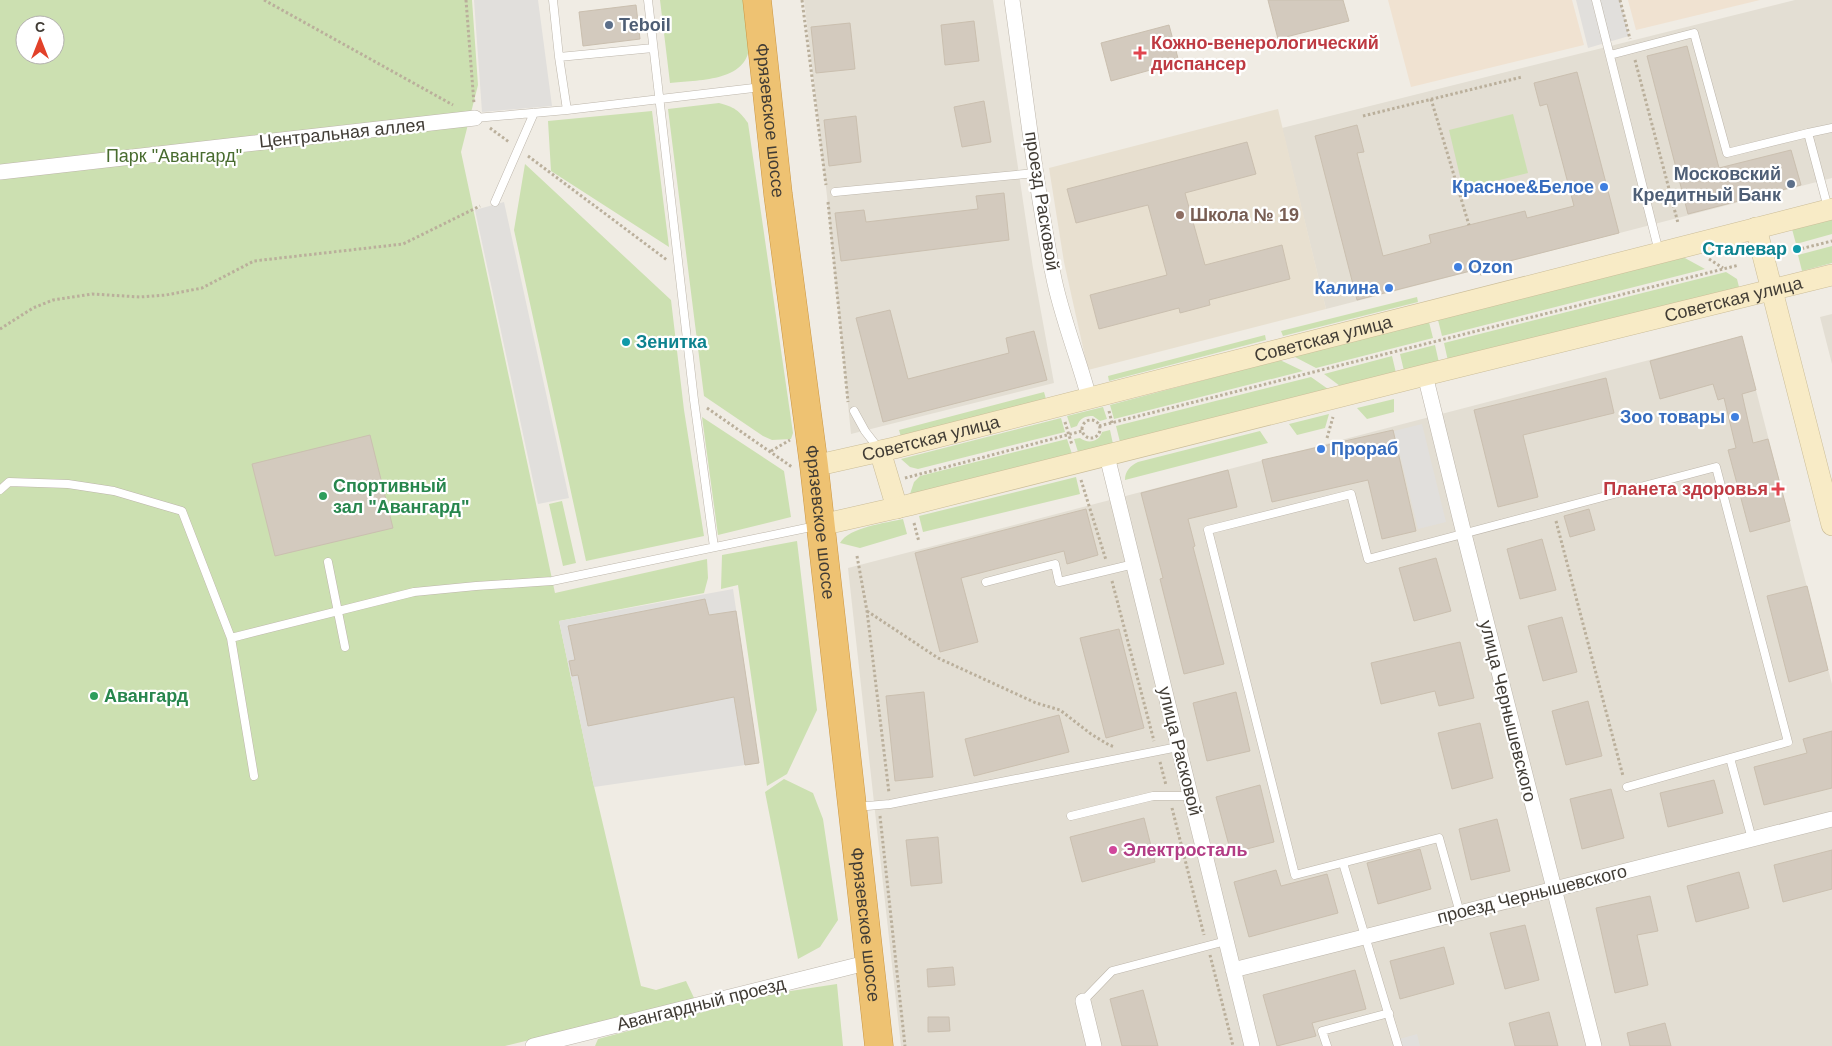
<svg xmlns="http://www.w3.org/2000/svg" width="1832" height="1046" font-family="Arial,sans-serif">
	<rect width="100%" height="100%" fill="#f0ece4"/>
	<path fill="#e3ded3" d="M804,0H993L1033,268L1054,383L851,434L827,196Z
		M1795,0H1832V178L1326,309L1282,128Z
		M1832,314V364L1820,317Z
		M1742,336L1832,684V1046H901L848,568Z"/>
	<path fill="#f0e2d1" d="M1388,0H1572L1584,45L1411,87Z
		M1628,0H1760L1636,30Z"/>
	<path fill="#e8e0d0" d="M1278,109L1326,309L1088,370L1064,262L1049,168Z"/>
	<path fill="#cce0b1" fill-rule="evenodd" d="M0,0H472L478,85L461,152L555,593L707,559L708,578L704,593L559,621L593,782L641,986L656,990L686,981L695,1000L505,1046H0ZM25,25H55V55H25Z
		M660,0H745C747,15 749,31 749,46C748,82 696,80 670,83Z
		M719,103C734,107 739,110 748,123L793,433L791,439L772,440L763,436L704,396L668,109Z
		M652,111L669,247L551,171L548,121Z
		M1513,114L1528,173L1463,189L1449,130Z
		M525,164L671,300L684,410L704,536L586,561L514,230Z
		M1832,218V234L1796,244L1792,229Z
		M1832,246V263L1802,271L1798,255Z
		M1683,257L1705,269L1442,336L1438,320Z
		M1726,272L1737,279L1739,287L1448,361L1444,343Z
		M1417,297L1418,302L1283,336L1281,331Z
		M1429,322L1433,338L1316,368L1293,356Z
		M1265,335L1266,340L1109,381L1108,376Z
		M1435,345L1439,363L1404,371L1400,354Z
		M1392,356L1396,373L1340,386L1324,374Z
		M1280,360L1303,371L1114,419L1110,405Z
		M1311,377L1328,389L1120,442L1116,426Z
		M1044,392L1046,399L901,437L899,430Z
		M1394,399V412L1367,419L1357,408Z
		M1103,407L1107,419L1100,421L1093,416C1085,416 1080,418 1077,426L1071,428L1067,416Z
		M1329,414L1325,428L1297,435L1289,424Z
		M702,417L784,471L791,517L718,535Z
		M1061,418L1065,432L918,469L910,467L901,459Z
		M1110,430L1113,444L1078,452L1074,439L1080,438C1088,444 1099,442 1102,432Z
		M1260,431L1268,443L1125,480C1125,471 1130,466 1138,462Z
		M1067,439L1072,454L910,494L914,482L920,476Z
		M1076,477L1080,494L923,532L919,516Z
		M562,501L576,563L563,566L549,504Z
		M903,519L907,534L860,548L840,543C849,527 886,523 903,519Z
		M797,541L817,710L787,774L767,786L738,585L721,589L722,555Z
		M784,779L813,793L823,819L838,920L820,947L798,959L765,792Z
		M837,984L843,1046H595L598,1039L764,995Z"/>
	<path fill="#e1dfdc" d="M474,0H538L552,106L482,112Z
		M1576,0H1620L1629,36L1588,48Z
		M504,202L569,498L538,504L475,210Z
		M1422,424L1446,522L1418,529L1394,431Z
		M733,589L759,763L594,787L559,621Z
		M1417,1034L1420,1046H1398L1396,1040Z"/>
	<path fill="#d3cabe" stroke="#cabfaf" d="M1268,0H1343L1349,21L1278,39Z
		M636,5L640,39L583,46L579,12Z
		M974,21L979,61L945,65L941,25Z
		M850,23L855,69L816,73L811,27Z
		M1169,25L1179,62L1111,81L1101,43Z
		M1687,46L1719,168L1791,150L1801,185L1688,214L1647,56Z
		M1577,72L1619,233L1357,300L1315,136L1357,125L1364,152L1357,153L1383,256L1431,243L1429,235L1525,211L1527,218L1574,206L1547,104L1540,106L1534,83Z
		M984,101L991,142L962,147L954,107Z
		M856,116L861,162L829,166L824,120Z
		M1247,142L1256,174L1185,193L1205,265L1282,245L1290,279L1209,300L1210,305L1180,313L1179,308L1099,329L1090,295L1167,275L1148,205L1076,223L1067,189Z
		M1004,193L1009,240L841,261L835,213L864,210L866,222L978,209L976,196Z
		M890,310L908,379L1009,353L1006,338L1034,331L1047,380L883,422L856,318Z
		M1742,336L1756,390L1742,394L1753,443L1768,439L1790,521L1750,532L1728,450L1736,448L1724,398L1718,400L1713,384L1660,399L1650,361Z
		M1606,378L1614,413L1523,435L1538,497L1498,507L1474,410Z
		M1393,430L1416,531L1382,539L1368,480L1272,502L1262,460Z
		M370,435L393,528L275,556L252,464Z
		M1228,470L1237,507L1188,519L1195,546L1193,547L1224,664L1184,674L1160,579L1163,578L1141,493Z
		M1086,509L1098,555L1067,564L1064,551L961,578L978,642L940,652L915,553Z
		M1589,509L1595,530L1570,537L1564,516Z
		M1542,539L1556,590L1520,599L1507,549Z
		M1436,558L1451,611L1414,621L1399,568Z
		M1807,586L1828,670L1789,682L1767,596Z
		M705,599L709,615L736,611L759,763L745,765L734,697L588,726L578,675L572,676L569,661L575,660L568,626Z
		M1562,617L1577,672L1543,681L1528,626Z
		M1119,629L1144,728L1106,738L1080,638Z
		M1460,642L1474,698L1439,706L1435,691L1381,704L1371,663Z
		M924,692L933,777L895,781L886,696Z
		M1236,692L1250,751L1207,761L1193,703Z
		M1588,701L1602,756L1566,765L1552,711Z
		M1059,715L1069,752L974,776L965,739Z
		M1480,723L1493,778L1452,789L1438,733Z
		M1832,731V788L1764,805L1754,767L1807,753L1803,739Z
		M1714,780L1723,813L1668,827L1660,793Z
		M1260,785L1274,842L1231,853L1216,797Z
		M1611,789L1624,838L1582,849L1570,799Z
		M1144,818L1155,862L1082,882L1070,837Z
		M1497,819L1510,871L1471,880L1459,829Z
		M938,837L942,883L911,886L906,840Z
		M1420,849L1431,889L1378,904L1367,863Z
		M1832,850V889L1783,902L1774,865Z
		M1276,870L1281,886L1327,874L1338,913L1249,937L1234,882Z
		M1739,872L1749,908L1696,922L1687,886Z
		M1650,896L1658,931L1637,935L1648,985L1615,993L1596,908Z
		M1525,925L1539,980L1505,989L1490,933Z
		M1444,947L1454,984L1400,999L1390,961Z
		M953,967L955,985L928,987L927,969Z
		M1355,970L1366,1009L1312,1023L1316,1036L1277,1046L1263,995Z
		M1143,990L1158,1046H1122L1110,999Z
		M1549,1012L1558,1046H1515L1509,1023Z
		M928,1017H949L950,1031L928,1032Z
		M1665,1023L1671,1046H1630L1627,1033Z"/>
	<g fill="none" stroke-linecap="round" stroke-linejoin="round">
		<defs>
			<path id="lane" d="M553,0L559,57L567,110
				M648,0L694,400L714,547
				M1596,0L1659,252
				M1610,55L1694,33L1727,153L1808,133
				M559,57L653,48
				M475,118L567,110L762,87
				M835,192L1036,173
				M495,202L534,113
				M1828,208L1808,133L1832,128
				M854,411L865,431L879,449
				M0,490L9,482L68,484L114,491L182,511L231,638L254,776
				M328,562L345,647
				M986,582L1055,564L1059,582L1134,564
				M231,638L414,592L476,586L552,581L816,526
				M1627,787L1730,758
				M856,807L890,804L1178,747
				M1071,816L1153,796H1191
				M1343,863L1398,1046
				M1460,913L1439,838L1295,875L1208,530L1351,494L1368,559L1716,467L1788,742L1730,758L1752,839
				M1083,1001L1112,971L1226,941
				M1327,1046L1322,1031L1389,1013"/>
			<path id="street" d="M1012,0C1025,91 1035,183 1053,274C1061,316 1078,356 1089,398
				M0,172L475,118
				M1425,375L1464,534L1594,1046
				M1107,456L1252,1046
				M1233,970L1832,819
				M1083,1001L1094,1046
				M533,1046L870,962"/>
			<g id="secondary">
				<path d="M1756,228L1832,525"/>
				<path d="M880,451L897,508"/>
				<path id="s1" d="M814,466L894,448L1832,209"/>
				<path id="s2" d="M821,525L909,505L1425,375L1832,275"/>
			</g>
			<g id="highway">
				<path id="s3" d="M757,0L778,194L814,466L879,1046"/>
			</g>
		</defs>
		<use href="#lane" stroke="#bdb6ab" stroke-width="9"/>
		<use href="#street" stroke="#bdb6ab" stroke-width="16"/>
		<use href="#secondary" stroke="#cbbd98" stroke-width="22"/>
		<use href="#highway" stroke="#cb9643" stroke-width="29"/>
		<path stroke="#baaf9b" stroke-width="3" stroke-dasharray="2.5 2.5" stroke-linecap="butt" d="M264,0L453,105
			M466,0L474,104
			M802,0L826,185
			M1620,0L1630,39
			M1635,60L1678,223
			M1431,99L1469,225
			M1363,116L1522,77
			M490,128L509,142
			M528,156L667,260
			M828,202L848,402
			M1792,251L1832,241
			M1709,259L1723,268
			M1480,268L1482,275
			M0,329L33,308L53,300L92,294L140,297L166,295L202,288L254,261L403,244L480,206
			M707,408L792,467
			M1109,411L1112,423
			M1082 429a9 9 0 1 1 18 0a9 9 0 1 1-18 0Z
			M1065,422L1072,445
			M1099,426L1739,265
			M1327,438L1333,417
			M771,451L790,440
			M905,478L1082,431
			M1081,480L1106,560
			M1556,521L1623,776
			M914,523L919,542
			M857,556L867,611L889,793
			M1112,581L1154,741
			M867,611L938,658L1036,703L1060,710L1091,734L1109,745L1115,747
			M1160,762L1166,785
			M1172,808L1204,935
			M880,816L905,1046
			M1210,955L1233,1046"/>
		<use href="#lane" stroke="#fff" stroke-width="8"/>
		<use href="#street" stroke="#fff" stroke-width="15"/>
		<use href="#secondary" stroke="#f8ebc6" stroke-width="21"/>
		<use href="#highway" stroke="#eec272" stroke-width="28"/>
	</g>
	<g fill="#5c6f8a" stroke="#fff" stroke-width="2">
		<circle cx="609" cy="25" r="5"/>
		<circle cx="1791" cy="184" r="5"/>
	</g>
	<g fill="#e0444e" stroke="#fff" stroke-width="2">
		<path d="M1137.5 45.5h5v5h5v5h-5v5h-5v-5h-5v-5h5z"/>
		<path d="M1775.5 481.5h5v5h5v5h-5v5h-5v-5h-5v-5h5z"/>
	</g>
	<g fill="#3f7fe0" stroke="#fff" stroke-width="2">
		<circle cx="1604" cy="187" r="5"/>
		<circle cx="1458" cy="267" r="5"/>
		<circle cx="1389" cy="288" r="5"/>
		<circle cx="1735" cy="417" r="5"/>
		<circle cx="1321" cy="449" r="5"/>
	</g>
	<circle fill="#8d6e63" stroke="#fff" stroke-width="2" cx="1180" cy="215" r="5"/>
	<g fill="#0f9aa8" stroke="#fff" stroke-width="2">
		<circle cx="1797" cy="249" r="5"/>
		<circle cx="626" cy="342" r="5"/>
	</g>
	<g fill="#2e9e5b" stroke="#fff" stroke-width="2">
		<circle cx="323" cy="496" r="5"/>
		<circle cx="94" cy="696" r="5"/>
	</g>
	<circle fill="#d1479c" stroke="#fff" stroke-width="2" cx="1113" cy="850" r="5"/>
	<g text-anchor="middle" dominant-baseline="central" stroke-width="4.5" stroke-linejoin="round" paint-order="stroke">
		<g font-size="18" font-weight="bold" fill="#4e5e75" stroke="#fff" text-anchor="start">
			<text x="619" y="25">Teboil</text>
			<text x="1781" y="174" text-anchor="end">Московский<tspan x="1781" dy="21">Кредитный Банк</tspan></text>
		</g>
		<g font-size="18" font-weight="bold" fill="#be3a42" stroke="#fff" text-anchor="start">
			<text x="1151" y="43">Кожно-венерологический<tspan x="1151" dy="21">диспансер</tspan></text>
			<text x="1768" y="489" text-anchor="end">Планета здоровья</text>
		</g>
		<g font-size="18" fill="#413c35" stroke="#fff">
			<text stroke="none"><textPath href="#s3" startOffset="121">Фрязевское шоссе</textPath></text>
			<text transform="translate(342 133) rotate(-6)">Центральная аллея</text>
			<text transform="translate(1042 201) rotate(81)">проезд Расковой</text>
			<text stroke="none"><textPath href="#s2" startOffset="940">Советская улица</textPath></text>
			<text stroke="none"><textPath href="#s1" startOffset="525">Советская улица</textPath></text>
			<text stroke="none"><textPath href="#s1" startOffset="120">Советская улица</textPath></text>
			<text stroke="none"><textPath href="#s3" startOffset="526">Фрязевское шоссе</textPath></text>
			<text transform="translate(1508 711) rotate(76)">улица Чернышевского</text>
			<text transform="translate(1180 751) rotate(76)">улица Расковой</text>
			<text transform="translate(1532 894) rotate(-14)">проезд Чернышевского</text>
			<text stroke="none"><textPath href="#s3" startOffset="931">Фрязевское шоссе</textPath></text>
			<text transform="translate(701 1004) rotate(-14)">Авангардный проезд</text>
		</g>
		<g font-size="18" fill="#486c2f" stroke="#fff">
			<text x="174" y="156">Парк "Авангард"</text>
		</g>
		<g font-size="18" font-weight="bold" fill="#366cbe" stroke="#fff" text-anchor="end">
			<text x="1594" y="187">Красное&amp;Белое</text>
			<text x="1468" y="267" text-anchor="start">Ozon</text>
			<text x="1379" y="288">Калина</text>
			<text x="1725" y="417">Зоо товары</text>
			<text x="1331" y="449" text-anchor="start">Прораб</text>
		</g>
		<g font-size="18" font-weight="bold" fill="#785e54" stroke="#fff" text-anchor="start">
			<text x="1190" y="215">Школа № 19</text>
		</g>
		<g font-size="18" font-weight="bold" fill="#0d838f" stroke="#fff" text-anchor="end">
			<text x="1787" y="249">Сталевар</text>
			<text x="636" y="342" text-anchor="start">Зенитка</text>
		</g>
		<g font-size="18" font-weight="bold" fill="#27864d" stroke="#fff" text-anchor="start">
			<text x="333" y="486">Спортивный<tspan x="333" dy="21">зал "Авангард"</tspan></text>
			<text x="104" y="696">Авангард</text>
		</g>
		<g font-size="18" font-weight="bold" fill="#b23c85" stroke="#fff" text-anchor="start">
			<text x="1123" y="850">Электросталь</text>
		</g>
	</g>
	<g transform="translate(40 40)"><circle r="24" fill="#ffffff" stroke="#b3b1ae"/>
	<path d="M0-4L9 19L0 12L-9 19Z" fill="#e24129"/>
	<text y="-8" font-size="14" font-weight="bold" text-anchor="middle" fill="#413c35">С</text>
	</g>
</svg>
